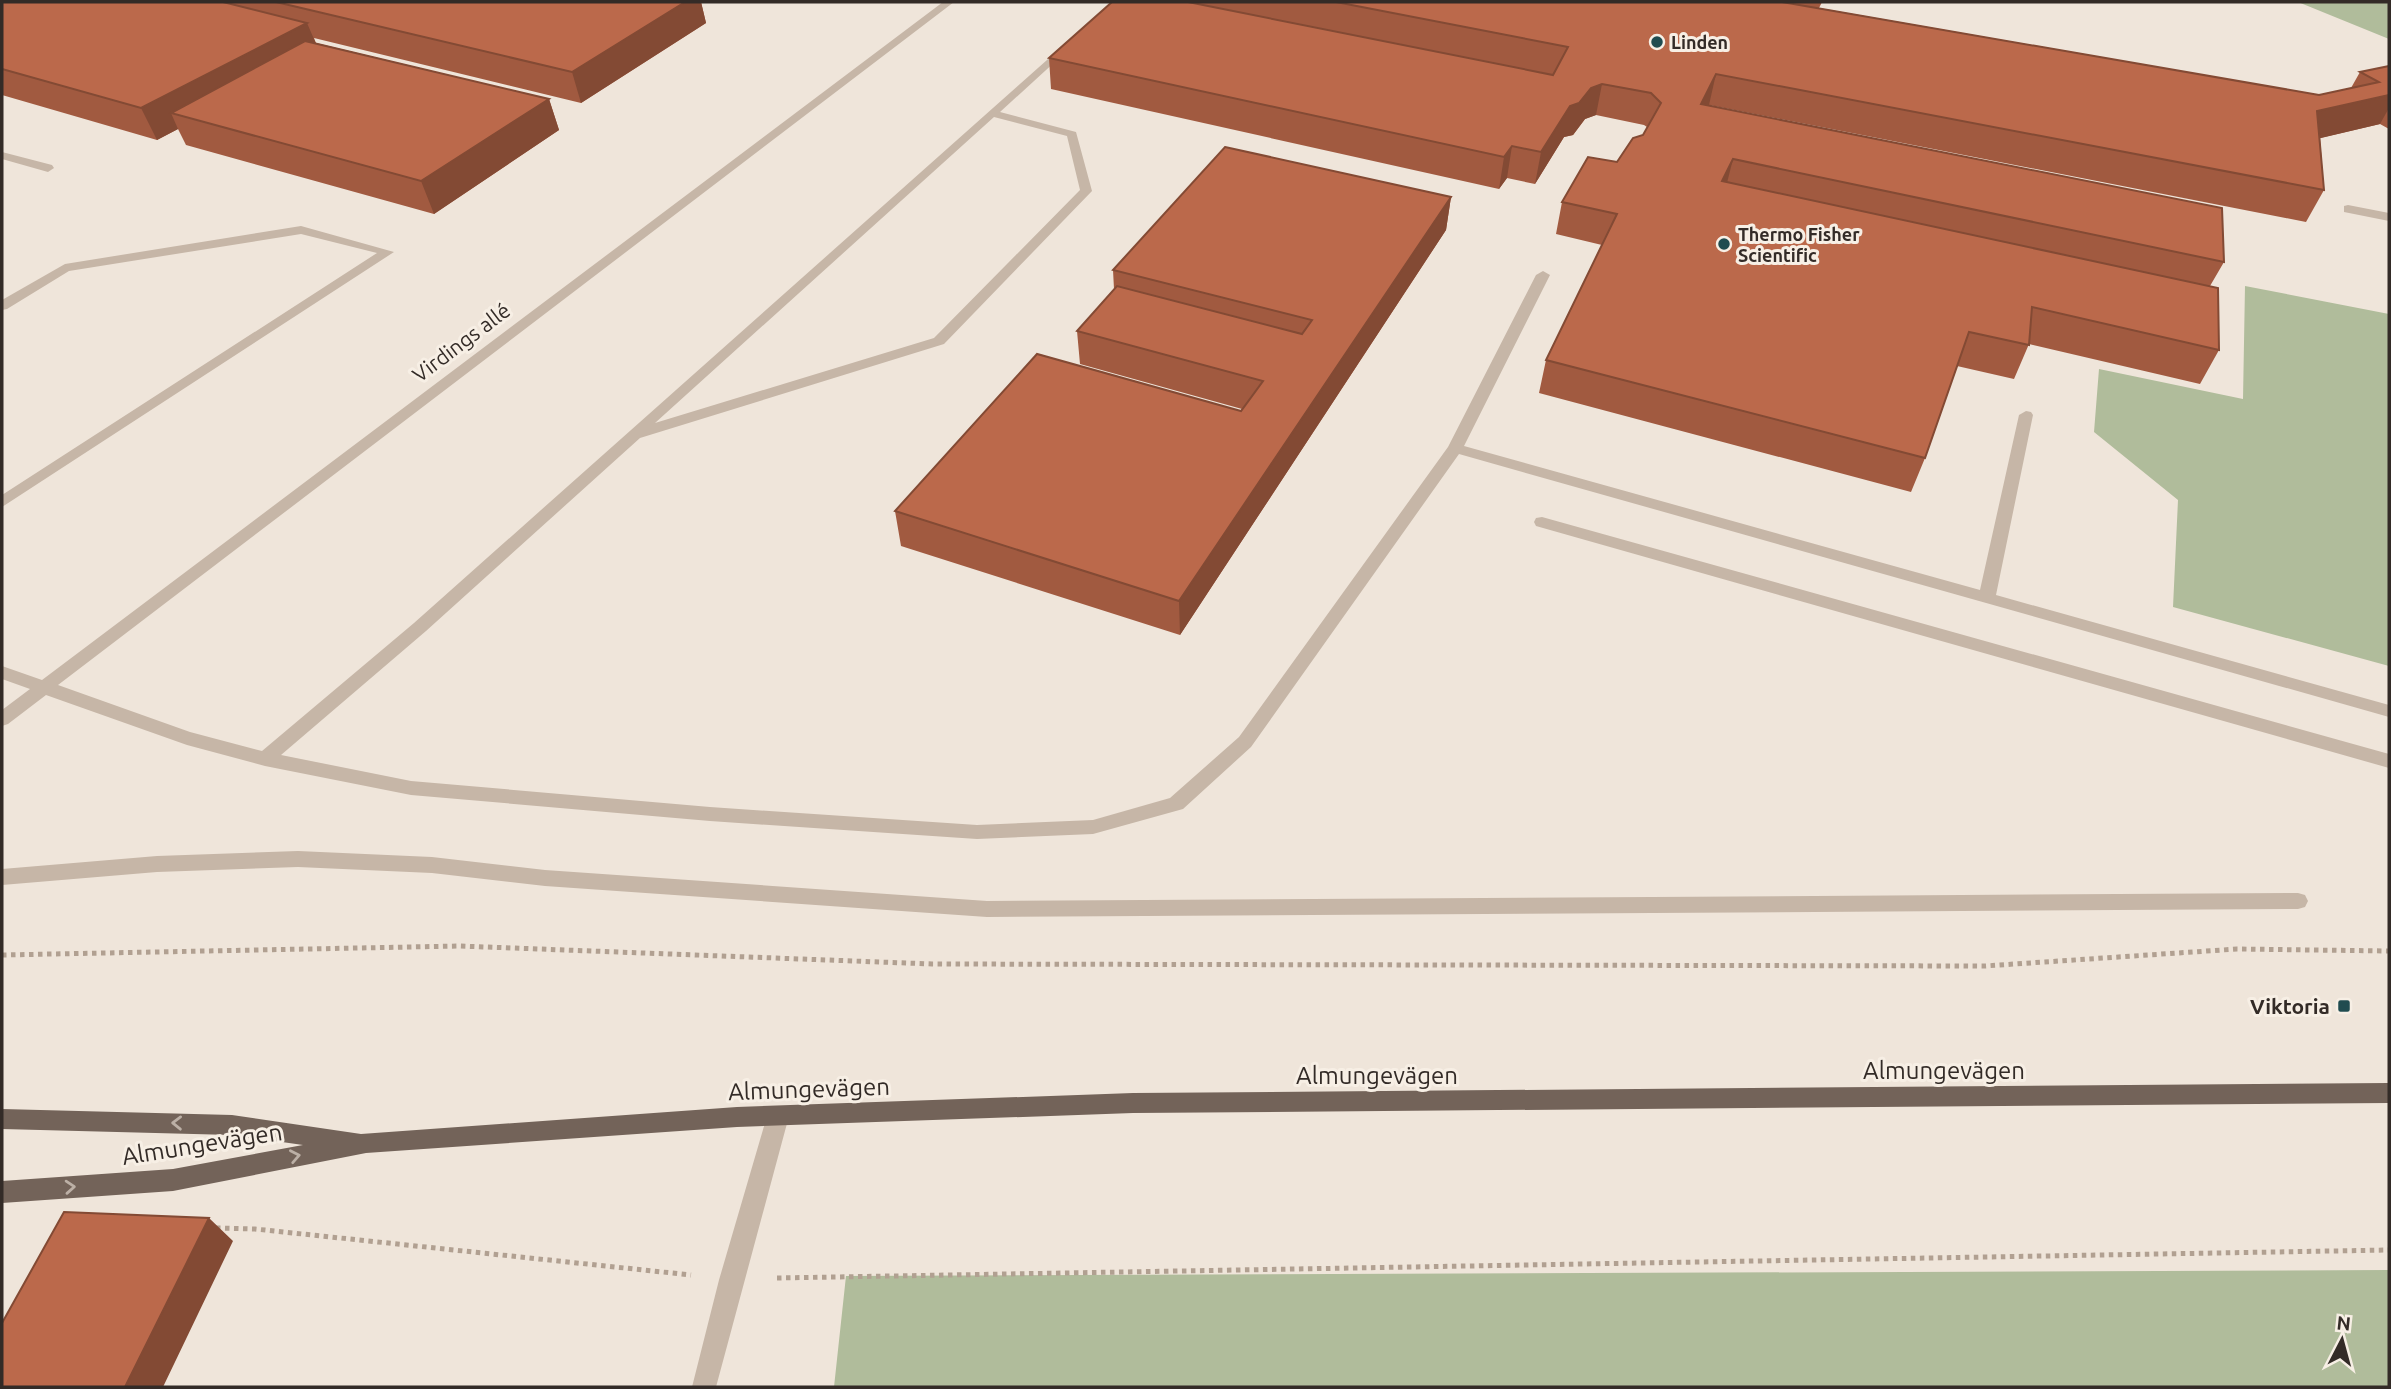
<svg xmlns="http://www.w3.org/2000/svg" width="2391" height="1389" font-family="Ubuntu,sans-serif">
	<rect width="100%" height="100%" fill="#efe5da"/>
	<path fill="#b0bc9b" d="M2298,2H2389V39Z
		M2245,286L2389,314V666L2173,607L2178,500L2094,432L2099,369L2243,399Z
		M2389,1270V1387H834L846,1276Z"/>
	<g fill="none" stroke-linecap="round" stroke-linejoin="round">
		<path stroke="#b1a091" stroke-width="5" stroke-dasharray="4.5 4.5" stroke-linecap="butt" d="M2,955L460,946L932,964L1985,966L2237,949L2389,951
			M216,1228L255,1229L691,1275
			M777,1278L2389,1250"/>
		<path fill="#c6b6a7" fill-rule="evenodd" d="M943,2H954L58,685L190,732L262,751L414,623L1065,44L1069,45V49L1000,112L1076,132L1092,191L944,344L640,438L426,631L281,755L411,781L710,807L977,825L1093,820L1170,798L1239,737L1448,447L1536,275L1543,271L1550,275L1464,446L1980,590L2019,415L2026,411L2031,412L2033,415L1996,595L2389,705V717L1459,454L1251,747L1183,809L1093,834L977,839L710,821L411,795L265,766L187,745L46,695L8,724L2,726V710L30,689L2,679V666L42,680ZM994,117L1067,136L1080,190L934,338L655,423Z
			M2,152L52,165L54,168L48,172L2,159Z
			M2348,205L2389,213V221L2344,212V206Z
			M301,226L394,252L2,507V495L377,253L301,234L69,271L7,309L2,310V300L65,264Z
			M1542,517L2389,754V768L1536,526L1534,522L1536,518Z
			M298,851L432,857L545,870L987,901L2298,893L2305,895L2308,901L2305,907L2298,909L987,917L545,886L432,873L298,867L157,872L2,885V869L157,856Z
			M778,1106L786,1109L789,1116L716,1387H692L719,1280L767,1116L770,1109Z"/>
		<path fill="#736359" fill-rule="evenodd" d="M2389,1083V1103L1133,1113L737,1127L366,1153L173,1191L2,1203V1181L173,1169L303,1145L232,1135L2,1129V1109L232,1115L361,1134L737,1107L1133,1093Z"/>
	</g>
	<path fill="#a15a40" d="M2,2H701L706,23L581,103L314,38L316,43L549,99L559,130L434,214L186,145L178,129L157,140L2,95Z
		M1112,2H1822L1819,8L2319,95L2351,88L2360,72L2389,66V129L2380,124L2320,138L2324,190L2306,222L1709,105L2224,262L2210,286L2219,350L2200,384L2029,344L2014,379L1957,366L1925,458L1911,492L1539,393L1546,360L1602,245L1556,234L1562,202L1617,162L1643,135L1647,127L1644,125L1596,115L1585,119L1573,135L1564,137L1535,184L1507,178L1499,189L1051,89L1049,58Z
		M1451,197L1446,230L1180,635L901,546L895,511L1241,411L1242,409L1080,364L1077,331L1114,289L1113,270Z"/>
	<path fill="#834a34" d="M685,2H701L706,23L581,103L572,72Z
		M307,23L320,53L171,113L178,129L157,140L141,108Z
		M1716,74L1709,105L1701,104Z
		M1602,84L1596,115L1585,119L1573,135L1564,137L1535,184L1541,152L1570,106L1591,88Z
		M2389,95V108L2380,124L2300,143L2317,111Z
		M549,99L559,130L434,214L421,181Z
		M1512,146L1507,178L1499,189L1504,157Z
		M1733,159L1725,191L1722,181Z
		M1451,197L1446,230L1180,635L1179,601Z
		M209,1218L233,1241L163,1387H125Z"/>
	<path fill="#bb694b" stroke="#834a34" stroke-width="2" d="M2,2H223L307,23L141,108L2,69Z
		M276,2H685L572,72Z
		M1112,2H1188L1553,75L1568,47L1336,2H1782L2319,95L2379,82L2360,72L2389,66V95L2317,111L2324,190L1716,74L1701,104L2222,208L2224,262L1733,159L1722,181L2218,288L2219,350L2032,307L2029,345L1969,332L1925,458L1546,360L1617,214L1562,202L1588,157L1617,162L1633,138L1643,135L1661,103L1651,93L1602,84L1591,88L1579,103L1570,106L1541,152L1512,146L1504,157L1049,58Z
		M305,41L549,99L421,181L171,113Z
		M1225,147L1451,197L1179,601L895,511L1037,354L1241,411L1263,381L1077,331L1117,286L1302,334L1312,320L1113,270Z
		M64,1212L209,1218L125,1387H2V1323Z"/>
	<defs><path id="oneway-chevron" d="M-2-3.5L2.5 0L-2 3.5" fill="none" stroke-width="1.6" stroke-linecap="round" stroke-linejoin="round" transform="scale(1.75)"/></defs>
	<g stroke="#bcb0a6">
		<use href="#oneway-chevron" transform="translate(177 1123) rotate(-179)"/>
		<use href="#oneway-chevron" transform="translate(295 1156) rotate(-11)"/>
		<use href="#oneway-chevron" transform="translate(70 1187) rotate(-4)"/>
	</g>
	<g fill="#204c50" stroke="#f7efe5" stroke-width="2.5">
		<circle cx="1657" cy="42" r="7"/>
		<circle cx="1724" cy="244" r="7"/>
		<rect x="2337" y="999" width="14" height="14" rx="3.5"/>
	</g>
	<g text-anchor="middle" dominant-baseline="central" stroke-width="6" stroke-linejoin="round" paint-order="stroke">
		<g font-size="18" font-weight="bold" fill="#332b27" stroke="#f7efe5" text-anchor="start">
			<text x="1671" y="42">Linden</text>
			<text x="1738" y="234">Thermo Fisher<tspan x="1738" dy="21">Scientific</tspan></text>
		</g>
		<g font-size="21" fill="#332b27" stroke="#f7efe5">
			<text transform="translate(461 342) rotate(-37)">Virdings allé</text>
		</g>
		<g font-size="21" font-weight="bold" fill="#332b27" stroke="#f7efe5" text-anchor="end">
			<text x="2330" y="1006">Viktoria</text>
		</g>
		<g font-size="24" fill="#332b27" stroke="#f7efe5">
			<text x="1944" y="1070">Almungevägen</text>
			<text x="1377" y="1075">Almungevägen</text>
			<text transform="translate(809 1089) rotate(-2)">Almungevägen</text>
			<text transform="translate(202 1144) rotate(-9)">Almungevägen</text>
		</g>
	</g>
	<rect width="2391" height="1389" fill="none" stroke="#332b27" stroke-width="7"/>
	<g transform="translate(2342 1340) rotate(6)" stroke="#f7efe5" stroke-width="5" paint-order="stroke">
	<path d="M0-5L12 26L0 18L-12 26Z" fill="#332b27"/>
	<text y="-10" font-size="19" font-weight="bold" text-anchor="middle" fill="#332b27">N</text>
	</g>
</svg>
